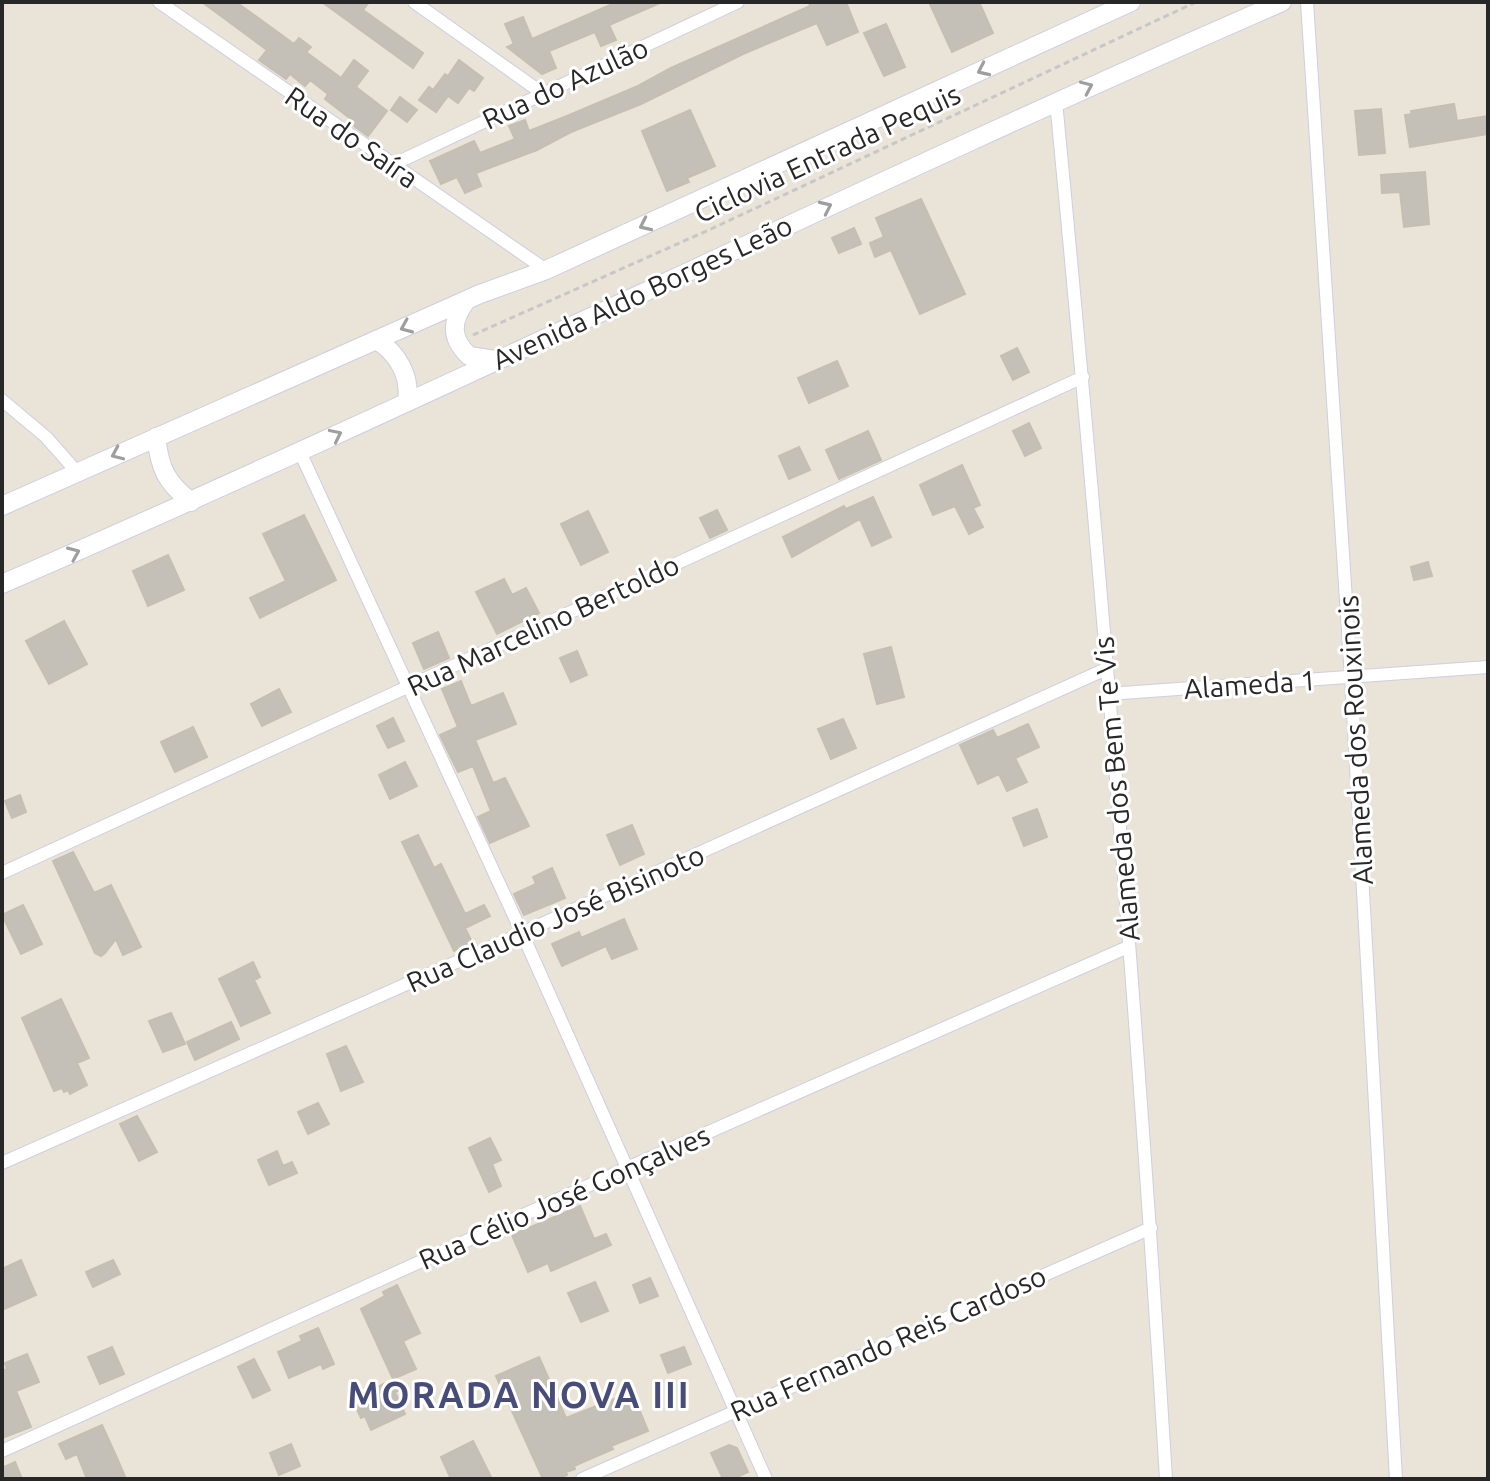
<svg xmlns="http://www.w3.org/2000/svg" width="1490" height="1481" font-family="Ubuntu,sans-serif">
	<rect width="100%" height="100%" fill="#eae3d7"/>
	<path fill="#c5c0b7" stroke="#c5bfb1" stroke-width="2" d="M202,2H236L294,44L299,38L311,47L306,52L341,78L354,60L368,71L356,87L387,111L368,136L354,126L356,123L325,99L328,94L310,80L305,86L290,74L286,79L259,60L267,50Z
		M322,2H369L363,10L423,53L413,68Z
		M617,2H662L609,25L616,40L601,46L595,32L549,51L556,68L542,74L507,47L514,44L505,24L523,17L532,39Z
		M809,2H846L858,32L827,45L817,23L743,54L641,104L571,132L537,150L476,173L481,186L465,193L457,177L441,184L430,161L474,141L480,153L515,139L509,126L525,120L529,131L567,116L638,86L671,68L810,6Z
		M929,2H979L993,33L952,52Z
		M886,24L905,67L884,76L864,33Z
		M459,60L483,78L474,91L469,88L458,103L448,96L436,112L419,100L429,87L433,90L445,74L448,76Z
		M400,97L417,110L407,122L391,110Z
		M1454,104L1457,121L1488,116V134L1410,147L1405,115L1412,114L1411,111Z
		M1381,109L1385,153L1359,155L1355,111Z
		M690,110L715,166L687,178L689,182L667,191L642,131Z
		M1425,172L1429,224L1404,227L1400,192L1382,193L1381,175Z
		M921,199L965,294L920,314L891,250L875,257L870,243L884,237L876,218Z
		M854,228L861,244L839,253L832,238Z
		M1017,348L1029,372L1013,380L1001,356Z
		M837,361L848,386L809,403L798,378Z
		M1029,423L1041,448L1025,456L1013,431Z
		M868,431L881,460L839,479L826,450Z
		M799,447L810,470L789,479L779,456Z
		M962,465L980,505L973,508L983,527L969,534L955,506L933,515L920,485Z
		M873,497L891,537L872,546L860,519L792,557L783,537L844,506L846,509Z
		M717,510L727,530L710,538L700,518Z
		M588,511L608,552L581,565L561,524Z
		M304,515L336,580L260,618L250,598L286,581L263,534Z
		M168,555L184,590L148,606L133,571Z
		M1428,562L1432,576L1414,580L1411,567Z
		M504,579L512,595L526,588L539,613L497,634L476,592Z
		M64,621L87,664L49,684L26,641Z
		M438,632L449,658L424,669L413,643Z
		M891,647L904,697L877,704L864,654Z
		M577,651L587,675L571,682L560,658Z
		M461,681L471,706L503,693L516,724L475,740L493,783L505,778L529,826L490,843L478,817L491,811L473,766L458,772L440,735L458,727L442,689Z
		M279,689L291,712L262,726L251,704Z
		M393,718L404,741L388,748L377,726Z
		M843,719L856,748L831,759L818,729Z
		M1028,724L1039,747L1015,758L1027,782L1007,791L999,774L978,784L960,745L993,730L997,738Z
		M193,727L207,757L175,772L161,742Z
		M405,762L417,786L390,799L379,775Z
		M20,795L26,812L12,818L5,801Z
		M1037,809L1047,837L1024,846L1013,818Z
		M632,825L644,854L620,865L607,835Z
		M418,835L434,868L441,864L465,914L484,905L490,916L465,928L472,942L454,951L402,842Z
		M73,852L94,893L111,885L141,947L123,955L116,939L105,953L101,956L95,953L53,861Z
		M552,868L565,898L524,915L514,894L536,884L533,877Z
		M23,905L42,944L21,954L2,915Z
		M624,919L637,949L612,959L606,946L562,966L552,944L579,932L581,938Z
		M253,962L260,977L254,980L270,1013L241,1026L219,979Z
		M61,999L89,1058L77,1063L87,1085L70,1094L68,1090L64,1092L62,1088L54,1091L22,1018Z
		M171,1013L185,1044L163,1052L149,1021Z
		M231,1022L239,1039L195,1060L187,1042Z
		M346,1046L363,1082L341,1091L327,1054Z
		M318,1103L329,1124L308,1134L298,1112Z
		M137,1116L157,1152L139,1161L120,1124Z
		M490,1138L501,1160L492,1164L501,1186L489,1192L469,1148Z
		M277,1151L283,1166L292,1162L297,1173L269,1185L258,1160Z
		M580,1206L594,1239L606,1234L611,1245L551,1271L548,1263L528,1272L512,1235Z
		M21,1260L36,1295L2,1310V1269Z
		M113,1260L120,1274L93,1287L86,1272Z
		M650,1278L658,1296L640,1303L633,1285Z
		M595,1282L608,1311L581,1322L568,1293Z
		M397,1285L420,1333L403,1341L416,1369L393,1379L361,1309L385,1296L383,1292Z
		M318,1328L334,1364L323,1369L321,1364L289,1378L278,1352L302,1341L300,1336Z
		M112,1347L124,1374L100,1384L88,1357Z
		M684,1347L691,1364L668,1373L661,1355Z
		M27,1354L39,1382L16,1391L31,1427L2,1438V1371L7,1369L5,1363Z
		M539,1357L566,1418L632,1392L648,1431L611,1446L613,1449L574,1466L575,1469L566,1472L567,1475L557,1479H543L496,1376Z
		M254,1359L270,1390L253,1398L238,1367Z
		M394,1379L400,1390L395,1392L405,1414L371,1430L365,1416L361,1418L352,1399Z
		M102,1425L117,1458L126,1479H87L77,1454L66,1459L59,1444Z
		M473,1441L492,1479H451L441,1457Z
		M291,1444L300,1466L279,1475L270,1453Z
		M729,1445L737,1448L748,1472L733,1479H723L711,1453Z
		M15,1462L22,1479H2V1468Z"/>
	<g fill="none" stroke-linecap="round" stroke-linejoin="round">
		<defs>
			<path id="street" d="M159,2L546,270
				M414,2L542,93
				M1307,2L1351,677L1396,1479
				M1056,101C1100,559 1138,1019 1166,1479
				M392,165L738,2
				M2,400L46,437L77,472
				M300,452L522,933L766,1479
				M1108,694L1488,667
				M2,873L1083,377
				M2,1163L522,933L1106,669
				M2,1451L625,1169L1128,947
				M582,1479L1151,1228"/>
			<path id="secondary" d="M466,301C451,321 450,338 469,356L495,360
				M376,340C397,352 411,376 407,401
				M156,437C160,469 166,482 191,502
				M2,506L480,294L546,270L1131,2
				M2,584C432,398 852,189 1282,2"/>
		</defs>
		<use href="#street" stroke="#cdcfe1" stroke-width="14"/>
		<use href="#secondary" stroke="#cdcfe1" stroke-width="20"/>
		<path stroke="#c7c7c7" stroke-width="3" stroke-dasharray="6 4" stroke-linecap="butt" d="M473,335L711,229L1196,2"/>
		<use href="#street" stroke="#fff" stroke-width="12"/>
		<use href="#secondary" stroke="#fff" stroke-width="18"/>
	</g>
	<defs><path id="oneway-chevron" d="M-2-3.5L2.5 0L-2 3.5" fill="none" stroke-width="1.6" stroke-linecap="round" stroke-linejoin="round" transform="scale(2)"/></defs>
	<g stroke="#9e9e9e">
		<use href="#oneway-chevron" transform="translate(983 70) rotate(155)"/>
		<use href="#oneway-chevron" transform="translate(1087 87) rotate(-24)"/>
		<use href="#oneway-chevron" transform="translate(826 207) rotate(-25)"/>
		<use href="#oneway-chevron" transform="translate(645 225) rotate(155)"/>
		<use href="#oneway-chevron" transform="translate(406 327) rotate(157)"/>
		<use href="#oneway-chevron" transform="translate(336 435) rotate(-26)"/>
		<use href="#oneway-chevron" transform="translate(117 454) rotate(156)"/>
		<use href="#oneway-chevron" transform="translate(74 553) rotate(-23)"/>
	</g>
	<g text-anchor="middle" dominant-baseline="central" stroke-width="6" stroke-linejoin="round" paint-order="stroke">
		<g font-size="28" fill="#272727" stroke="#fff">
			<text transform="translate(565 83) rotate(-25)">Rua do Azulão</text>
			<text transform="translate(352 137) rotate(35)">Rua do Saíra</text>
			<text transform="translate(827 153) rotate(-25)">Ciclovia Entrada Pequis</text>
			<text transform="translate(642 292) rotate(-25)">Avenida Aldo Borges Leão</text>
			<text transform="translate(543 625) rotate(-25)">Rua Marcelino Bertoldo</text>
			<text transform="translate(1250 684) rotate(-4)">Alameda 1</text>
			<text transform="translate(1355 740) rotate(-93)">Alameda dos Rouxinois</text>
			<text transform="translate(1116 789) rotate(-95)">Alameda dos Bem Te Vis</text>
			<text transform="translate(555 918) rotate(-24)">Rua Claudio José Bisinoto</text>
			<text transform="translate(564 1197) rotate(-24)">Rua Célio José Gonçalves</text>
			<text transform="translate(888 1343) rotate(-24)">Rua Fernando Reis Cardoso</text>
		</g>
		<g font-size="36" font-weight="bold" letter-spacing="2" fill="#474d78" stroke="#fff">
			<text x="519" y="1394">MORADA NOVA III</text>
		</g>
	</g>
	<rect width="1490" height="1481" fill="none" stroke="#272727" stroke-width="8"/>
</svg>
